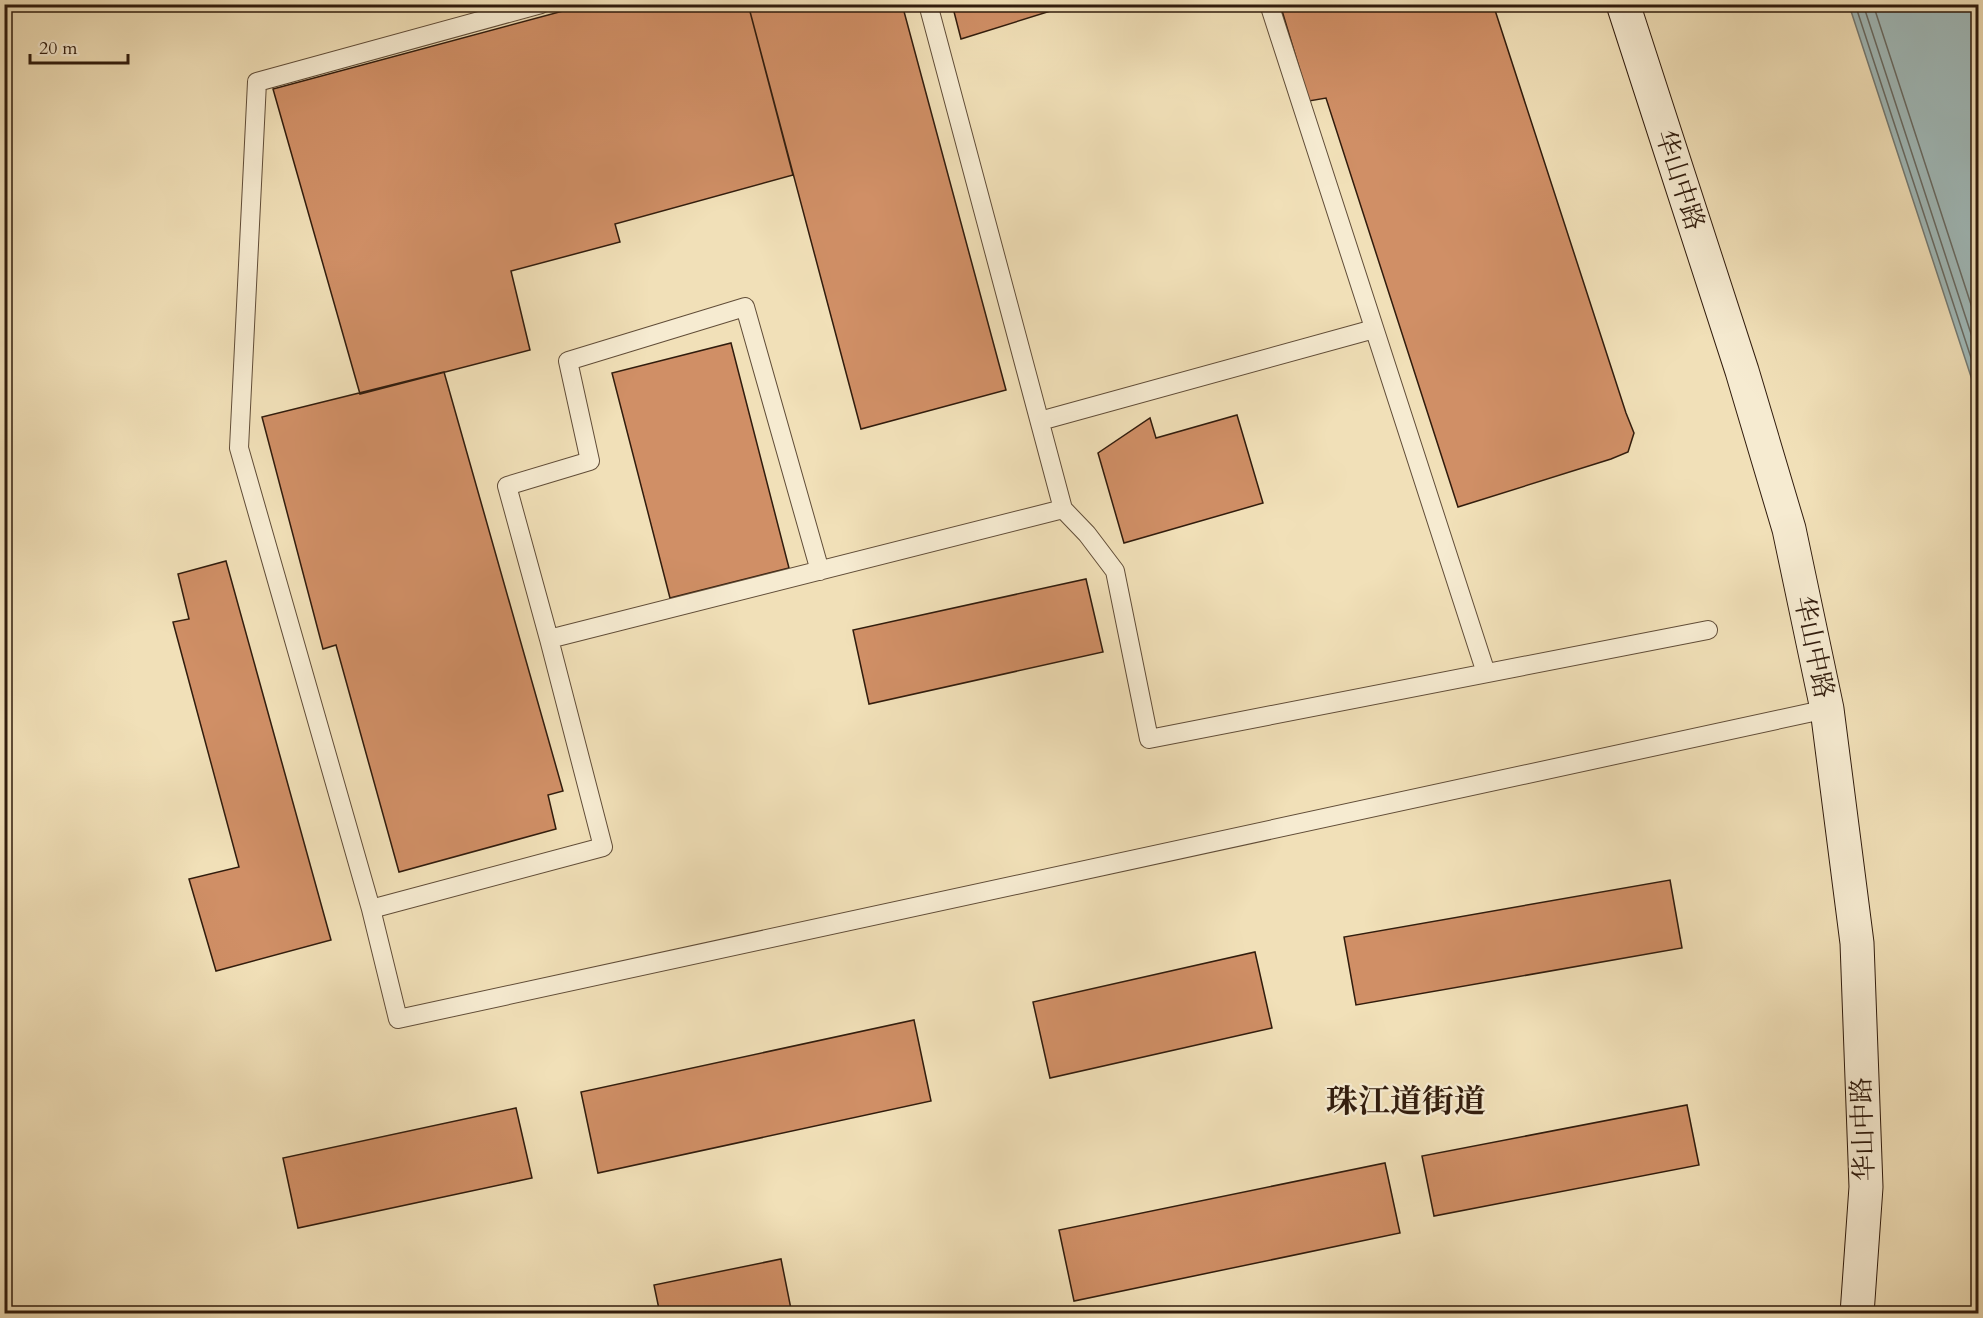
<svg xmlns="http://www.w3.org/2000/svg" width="1983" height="1318" font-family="Cardo,'Noto Serif SC',serif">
	<rect width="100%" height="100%" fill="#f1e0b8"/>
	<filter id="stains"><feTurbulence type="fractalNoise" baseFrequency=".00333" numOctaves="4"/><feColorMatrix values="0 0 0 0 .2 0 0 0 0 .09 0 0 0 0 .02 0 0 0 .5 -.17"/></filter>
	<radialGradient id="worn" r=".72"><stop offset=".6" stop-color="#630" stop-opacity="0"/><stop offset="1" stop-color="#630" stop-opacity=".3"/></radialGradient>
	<path fill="#a0baba" stroke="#747b75" stroke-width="1.5" d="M1849,5H1978V398Z"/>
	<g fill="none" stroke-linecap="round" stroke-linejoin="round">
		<path stroke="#686b64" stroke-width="1.5" d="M1855,4L1978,379
			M1863,4L1978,355
			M1873,4L1978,326"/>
	</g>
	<path fill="#d08f66" stroke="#311c0d" stroke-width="1.5" d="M589,4H748L793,175L615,224L620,242L511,271L530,350L360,394L273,89Z
		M748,4H902L1006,390L861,429Z
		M952,4H1073L961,39Z
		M1280,4H1493L1626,413L1634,433L1628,452L1611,459L1458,507L1326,98L1309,101Z
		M731,343L789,568L670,598L612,373Z
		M444,372L563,791L548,795L556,829L399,872L336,645L323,649L262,417Z
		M1237,415L1263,503L1124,543L1098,453L1150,418L1156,438Z
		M226,561L331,940L216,971L189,879L239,867L173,622L189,619L178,574Z
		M1086,579L1103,652L869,704L853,630Z
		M1670,880L1682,948L1356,1005L1344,937Z
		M1255,952L1272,1028L1050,1078L1033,1002Z
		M914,1020L931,1101L598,1173L581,1092Z
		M1687,1105L1699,1165L1434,1216L1422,1156Z
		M516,1108L532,1178L298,1228L283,1158Z
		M1385,1163L1400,1233L1074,1301L1059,1230Z
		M781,1259L792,1314H660L654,1285Z"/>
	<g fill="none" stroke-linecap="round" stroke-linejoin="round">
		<defs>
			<path id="lane" d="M928,4L1063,509L549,639L603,847L371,909L398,1019L1827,709
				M1269,4L1486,673
				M1040,421L1374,329
				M1063,509L1087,534L1115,571L1149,739L1708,630
				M549,639L507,486L590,461L568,361L745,307L820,571
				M371,909L239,448L257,82L541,4"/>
			<path id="secondary" d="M1623,4L1742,371L1789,529L1827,709L1857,943L1866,1187L1857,1314"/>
		</defs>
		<use href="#lane" stroke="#614d38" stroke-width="20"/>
		<use href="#secondary" stroke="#311c0d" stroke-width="35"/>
		<use href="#lane" stroke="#f6ebd1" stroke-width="18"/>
		<use href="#secondary" stroke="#f6ebd1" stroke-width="33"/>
	</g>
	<g text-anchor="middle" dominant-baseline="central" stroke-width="4.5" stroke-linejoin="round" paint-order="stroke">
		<g font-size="26" fill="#311c0d" stroke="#f6ebd1">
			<text transform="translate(1680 180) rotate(72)">华山中路</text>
			<text transform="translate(1814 647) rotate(78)">华山中路</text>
			<text transform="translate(1863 1129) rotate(-92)">华山中路</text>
		</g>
		<g font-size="32" font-weight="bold" fill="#311c0d" stroke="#f6ebd1">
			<text x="1406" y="1102">珠江道街道</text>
		</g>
	</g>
	<rect width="1983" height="1318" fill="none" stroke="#f1e0b8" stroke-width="24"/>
	<rect x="6" y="6" width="1971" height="1306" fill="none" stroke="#311c0d" stroke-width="3"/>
	<rect x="12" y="12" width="1959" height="1294" fill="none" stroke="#311c0d" stroke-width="1.5"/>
	<path d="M30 54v9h98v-9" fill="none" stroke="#311c0d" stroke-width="3"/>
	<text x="39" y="54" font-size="18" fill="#311c0d" stroke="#f6ebd1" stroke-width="4.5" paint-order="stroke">20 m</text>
	<rect width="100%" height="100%" filter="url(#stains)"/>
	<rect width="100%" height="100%" fill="url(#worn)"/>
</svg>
